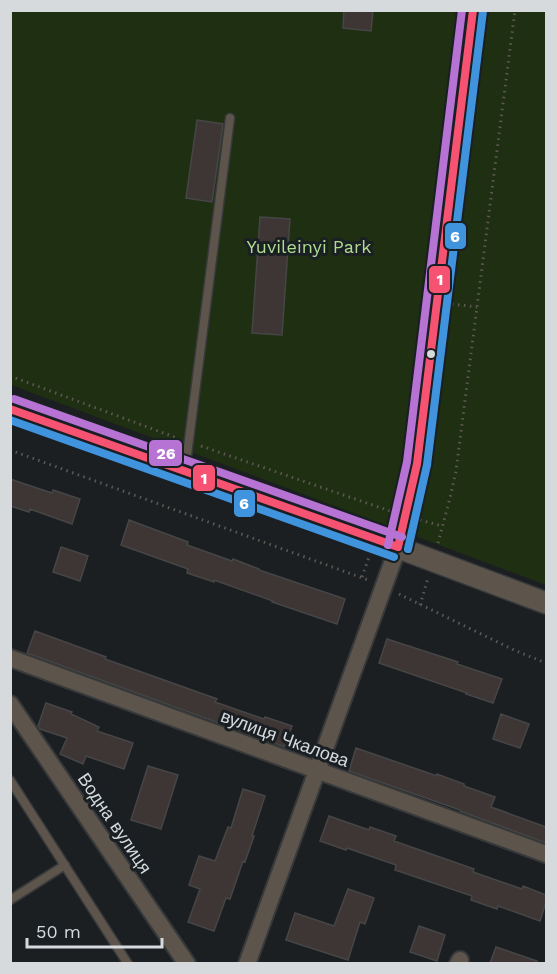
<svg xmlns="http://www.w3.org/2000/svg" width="557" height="974" font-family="'Work Sans',sans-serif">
	<rect width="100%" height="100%" fill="#1c1f22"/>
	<path fill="#1f2f12" d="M10,11H546V585L11,385Z"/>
	<path fill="#3e3535" stroke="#464646" stroke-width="1.5" d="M344,10H373L371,31L343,28Z
		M197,120L223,124L212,202L186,198Z
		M260,217L290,219L282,335L252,333Z
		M10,479L52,493L53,490L80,499L72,524L30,509L29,512L10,506Z
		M129,520L188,542L187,545L232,561L233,559L259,569V570L345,599L337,624L272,602L273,601L214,580V582L187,573L188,569L121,545Z
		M61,547L88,556L80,581L53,572Z
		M35,631L106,657L105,659L217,699L215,702L264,719L265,717L292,726L285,747L27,653Z
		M387,639L458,662L457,664L502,679L493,703L466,694L467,693L379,663Z
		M46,703L72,712L71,714L99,727L97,731L133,743L124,769L86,756L83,764L60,754L67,738L40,729L38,726Z
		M501,714L529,724L520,748L493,739Z
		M356,748L437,776V774L464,784V786L495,797L491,807L546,827V843L460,811V810L349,771Z
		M148,766L178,775L161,829L131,820Z
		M243,789L265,796L252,836H254L245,862L243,861L230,899L226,898L214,931L188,922L200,889L189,885L199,856L215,861L228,827L231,828Z
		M329,816L369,830L370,827L396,836L394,841L474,869L473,872L522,889L523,886L546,895V902L540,921L498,906L497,909L471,900L472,896L395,870L396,865L347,848L346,850L320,841Z
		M348,889L374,898L365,924L360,922L348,960L286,940L295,913L334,926Z
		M419,926L445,935L437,961L410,952Z
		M496,947L537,961V963H490Z"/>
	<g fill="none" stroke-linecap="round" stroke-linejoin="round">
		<defs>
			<path id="service" d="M185,471L230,118
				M10,780L128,964
				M10,900L65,865"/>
			<path id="minor" d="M10,658L546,854
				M10,704L187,964
				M247,964L398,547L417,464L473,10
				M458,964L460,960"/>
			<path id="tertiary" d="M10,409L375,539L546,603"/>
		</defs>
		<use href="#service" stroke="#37393b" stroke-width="11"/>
		<use href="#minor" stroke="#37393b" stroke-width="20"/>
		<use href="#tertiary" stroke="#37393b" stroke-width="24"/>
		<path stroke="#5d5852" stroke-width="3" stroke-dasharray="1.5 4.5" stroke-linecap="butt" d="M452,304L477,307
			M10,376L177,438
			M201,446L390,511
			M10,450L368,580
			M420,520L442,526
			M438,543L450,498L456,471L515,10
			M362,577L369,557
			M399,594L514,650L546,663
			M420,605L428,578"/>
		<use href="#service" stroke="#5d554b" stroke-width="8"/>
		<use href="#minor" stroke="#5d554b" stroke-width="16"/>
		<use href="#tertiary" stroke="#5d554b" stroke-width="21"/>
		<defs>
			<path id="bus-1" d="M10,409L398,547
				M398,547L417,464L473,10"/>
			<path id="bus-2" d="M10,420L394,557
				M408,549L427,465L483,11"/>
			<path id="bus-3" d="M14,399L402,537
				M388,545L407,462L462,10"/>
		</defs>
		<use href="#bus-1" stroke="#1a1f24" stroke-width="12"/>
		<use href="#bus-2" stroke="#1a1f24" stroke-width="12"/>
		<use href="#bus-3" stroke="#1a1f24" stroke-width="12"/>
		<use href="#bus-1" stroke="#f65372" stroke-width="8"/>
		<use href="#bus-2" stroke="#4094de" stroke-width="8"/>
		<use href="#bus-3" stroke="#b673d3" stroke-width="8"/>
	</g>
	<circle fill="#d6dadd" stroke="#1a1f24" stroke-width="2" cx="431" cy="354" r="5"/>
	<g text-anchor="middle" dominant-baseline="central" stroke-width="6" stroke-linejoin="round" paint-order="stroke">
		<g font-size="18" fill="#b0dc91" stroke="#1a1f24">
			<text x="309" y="246">Yuvileinyi Park</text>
		</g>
		<g font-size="18" fill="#d6dadd" stroke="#1a1f24">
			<text transform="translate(285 738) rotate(20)">вулиця Чкалова</text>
			<text transform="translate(115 823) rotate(56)">Водна вулиця</text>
		</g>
	</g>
	<g stroke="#1a1f24" stroke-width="2">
		<rect x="444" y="222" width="23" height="28" rx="6" fill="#4094de"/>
		<rect x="428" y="265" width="23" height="29" rx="6" fill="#f65372"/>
		<rect x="148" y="439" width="35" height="28" rx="6" fill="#b673d3"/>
		<rect x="192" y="464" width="24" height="28" rx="6" fill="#f65372"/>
		<rect x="233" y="489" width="23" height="29" rx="6" fill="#4094de"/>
	</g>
	<g font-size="16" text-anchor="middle" font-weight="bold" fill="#fff">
		<text x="455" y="242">6</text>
		<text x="440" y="285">1</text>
		<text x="166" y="459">26</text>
		<text x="204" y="484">1</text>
		<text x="244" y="509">6</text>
	</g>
	<rect width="557" height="974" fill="none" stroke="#d6dadd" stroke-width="24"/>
	<path d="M27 938v9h135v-9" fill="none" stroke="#d6dadd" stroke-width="3"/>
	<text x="36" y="938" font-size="18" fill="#d6dadd" stroke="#1a1f24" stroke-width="4.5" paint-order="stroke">50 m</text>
</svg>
